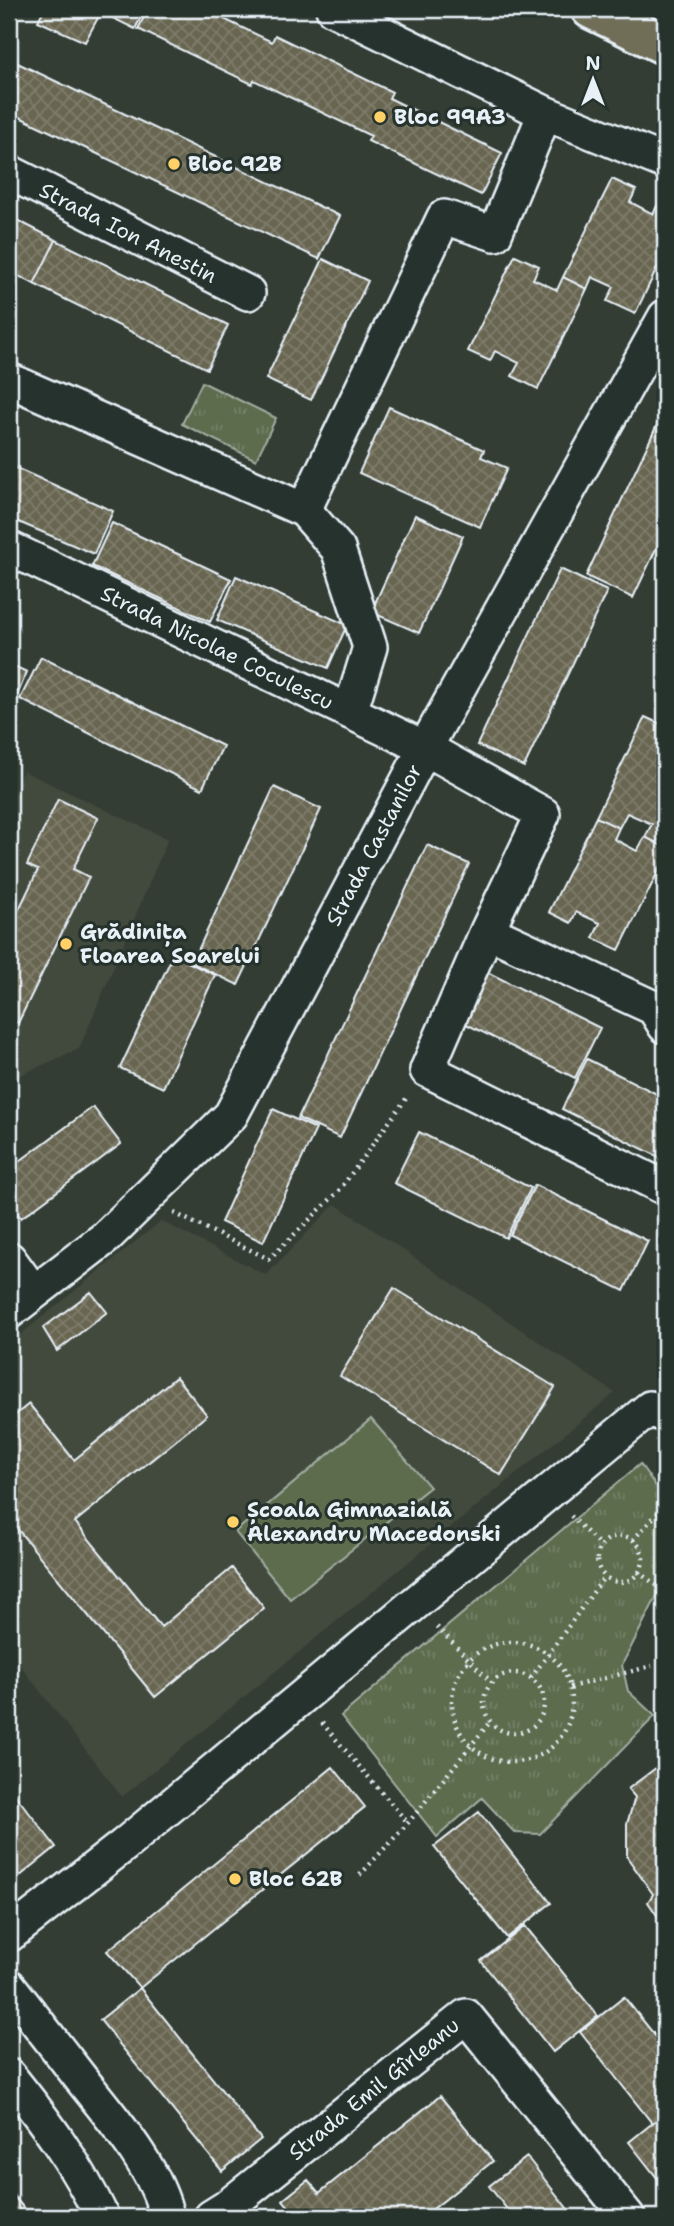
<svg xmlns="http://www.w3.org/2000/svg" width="674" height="2226" font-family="'Shantell Sans',sans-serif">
	<defs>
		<pattern id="grass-tufts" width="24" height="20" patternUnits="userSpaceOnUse" patternTransform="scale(1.75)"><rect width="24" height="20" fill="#5d6c4e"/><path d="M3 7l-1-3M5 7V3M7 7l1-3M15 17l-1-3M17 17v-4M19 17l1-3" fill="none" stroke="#748168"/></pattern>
		<pattern id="building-cross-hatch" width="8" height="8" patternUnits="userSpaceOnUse" patternTransform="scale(1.75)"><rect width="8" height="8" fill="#686551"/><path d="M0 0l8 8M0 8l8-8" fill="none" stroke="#7e7c6b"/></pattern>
	</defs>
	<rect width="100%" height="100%" fill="#333d34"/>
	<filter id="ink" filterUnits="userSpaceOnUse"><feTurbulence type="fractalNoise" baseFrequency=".0143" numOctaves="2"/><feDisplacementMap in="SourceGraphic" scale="14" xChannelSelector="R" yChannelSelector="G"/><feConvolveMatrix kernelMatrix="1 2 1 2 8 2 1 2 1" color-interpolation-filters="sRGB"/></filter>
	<g filter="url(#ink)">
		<path fill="#43493d" d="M23,771L168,839L79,1049L9,1080V802Z
			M335,1204L615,1393L122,1797L9,1651V1344L161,1221L266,1275Z"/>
		<path fill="url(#grass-tufts)" stroke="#a2aea3" stroke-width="2" d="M202,382L276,418L256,460L182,424Z
			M640,1464L665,1499V1580L622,1665L628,1691L655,1716L540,1834L515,1833L482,1798L437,1837L341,1716Z"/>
		<path fill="#5d6c4e" stroke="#a2aea3" stroke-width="2" d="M371,1419L430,1487L290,1599L235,1532Z"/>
		<path fill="url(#building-cross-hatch)" stroke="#e8f1f8" stroke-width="2" d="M44,9H145L135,29L101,12L85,42L38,21Z
			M148,9H203L272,42L275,35L392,92L389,98L502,153L481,195L368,141L371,136L254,80L252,84L138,29Z
			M9,59L340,216L319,259L9,112Z
			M612,179L636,190L630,202L653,214L659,202L665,205V252L635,314L607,301L614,287L592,277L587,289L563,277Z
			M9,216L56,240L34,284L9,271Z
			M56,240L228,325L207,369L34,284Z
			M515,255L539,266L533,279L557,290L563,277L587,289L538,389L512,376L519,363L495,351L490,361L468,351Z
			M323,259L368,281L311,400L266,379Z
			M389,407L484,450L481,457L507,468L480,527L359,473Z
			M665,408V530L633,598L586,576Z
			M9,465L113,511L94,554L9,518Z
			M415,515L463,536L419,633L371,612Z
			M112,523L231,579L210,622L92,566Z
			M560,569L607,591L524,767L477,745Z
			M236,576L347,625L328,668L217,620Z
			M41,657L223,746L202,789L20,699Z
			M9,664L27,672L9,714Z
			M645,717L665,726L661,738L665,740V847L645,837L652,824L627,813L619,828L596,817Z
			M274,787L321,809L238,985L192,963Z
			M58,799L98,818L73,869L89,877L18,1023L9,1018V930L38,870L27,865Z
			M596,817L619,828L614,839L637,851L645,837L665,847V858L619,950L593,938L600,923L576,912L571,923L549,912Z
			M427,845L469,864L340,1138L298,1118Z
			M173,955L215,975L163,1088L120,1068Z
			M487,972L600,1028L575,1078L462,1022Z
			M587,1059L665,1098V1160L562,1109Z
			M93,1107L121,1144L21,1218L9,1202V1169Z
			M273,1109L316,1129L263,1242L221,1222Z
			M419,1132L531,1188L506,1238L394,1183Z
			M535,1185L648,1241L624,1291L510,1235Z
			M394,1288L555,1387L501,1475L340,1376Z
			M91,1292L107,1312L57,1351L43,1328Z
			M176,1377L207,1415L75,1522L161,1627L232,1568L264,1608L155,1697L9,1519V1420L29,1404L74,1460Z
			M665,1761V1927L648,1902L653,1894L627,1857V1824L635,1797L628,1789Z
			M333,1767L365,1807L140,1988L107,1951Z
			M9,1787L56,1847L20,1876L9,1862Z
			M479,1812L551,1903L507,1938L434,1847Z
			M525,1926L598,2016L553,2052L481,1961Z
			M140,1988L261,2139L222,2171L100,2020Z
			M624,1997L665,2048V2113L652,2123L580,2032Z
			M440,2096L493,2161L423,2217H291L295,2214L283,2200L308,2180L319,2193Z
			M665,2113V2188L629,2142Z
			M527,2157L574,2217H513L489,2186Z
			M9,2190L31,2217H9Z"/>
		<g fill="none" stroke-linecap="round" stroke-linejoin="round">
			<defs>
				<path id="minor" d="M333,9L545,113L665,162
					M9,172L248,293
					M9,380L304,510L338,549L370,647L350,712
					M304,510L444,217L495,234L545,113
					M9,548L425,748L543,814L487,931L427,1070L665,1188
					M487,931L654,1008L665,1026
					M9,1259L33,1292
					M9,1312L105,1238L231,1115L425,748L665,317
					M9,1935L124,1845L650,1408L665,1416
					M9,1986C33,2017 58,2049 82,2080C112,2118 157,2169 167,2217
					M9,2076C47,2123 75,2162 102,2217
					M211,2217L227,2207L466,2016L628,2217"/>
				<path id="major" d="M591,9L665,45"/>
			</defs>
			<use href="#minor" stroke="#e8f1f8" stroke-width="38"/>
			<use href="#major" stroke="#e8f1f8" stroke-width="44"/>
			<path stroke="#e8f1f8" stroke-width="4.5" stroke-dasharray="2 5" stroke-linecap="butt" d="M174,1213L269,1259L338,1192L408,1096
				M571,1516L601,1546
				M597 1559a23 23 0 1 1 46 0a23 23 0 1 1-46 0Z
				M633,1540L665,1505
				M638,1572L665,1591
				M437,1627L491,1682
				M452 1702a60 60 0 1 1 120 0a60 60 0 1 1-120 0Z
				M484 1703a30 30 0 1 1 60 0a30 30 0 1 1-60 0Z
				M531,1678L605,1576
				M570,1687L652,1666
				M322,1723L408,1823
				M360,1875L408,1823L490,1722"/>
			<use href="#minor" stroke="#26332d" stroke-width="33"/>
			<use href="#major" stroke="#716e59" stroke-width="38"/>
		</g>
	</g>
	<g fill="#ffd166" stroke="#26332d" stroke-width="2.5">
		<circle cx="380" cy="117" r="7"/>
		<circle cx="174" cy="164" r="7"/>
		<circle cx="66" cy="944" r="7"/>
		<circle cx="233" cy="1522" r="7"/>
		<circle cx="235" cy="1879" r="7"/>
	</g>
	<g text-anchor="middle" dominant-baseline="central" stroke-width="6" stroke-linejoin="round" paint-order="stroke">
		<g font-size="21" font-weight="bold" fill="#e8f1f8" stroke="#26332d" text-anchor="start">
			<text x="394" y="117">Bloc 99A3</text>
			<text x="188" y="164">Bloc 92B</text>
			<text x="80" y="932">Grădinița<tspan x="80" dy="24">Floarea Soarelui</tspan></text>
			<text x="247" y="1510">Școala Gimnazială<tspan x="247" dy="24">Alexandru Macedonski</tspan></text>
			<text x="249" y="1879">Bloc 62B</text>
		</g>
		<g font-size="21" fill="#e8f1f8" stroke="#26332d">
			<text transform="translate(128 233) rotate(27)">Strada Ion Anestin</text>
			<text transform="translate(217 648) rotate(26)">Strada Nicolae Coculescu</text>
			<text transform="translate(374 845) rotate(-62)">Strada Castanilor</text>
			<text transform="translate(374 2089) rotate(-39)">Strada Emil Gîrleanu</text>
		</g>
	</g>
	<rect width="674" height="2226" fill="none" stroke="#26332d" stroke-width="35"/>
	<rect x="18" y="18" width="639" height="2191" fill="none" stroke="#e8f1f8" stroke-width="2.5" filter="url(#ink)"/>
	<g transform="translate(593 80)" stroke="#26332d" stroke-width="5" paint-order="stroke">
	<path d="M0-5L12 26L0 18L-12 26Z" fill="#e8f1f8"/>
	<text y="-10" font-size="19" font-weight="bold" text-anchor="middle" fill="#e8f1f8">N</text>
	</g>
</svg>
